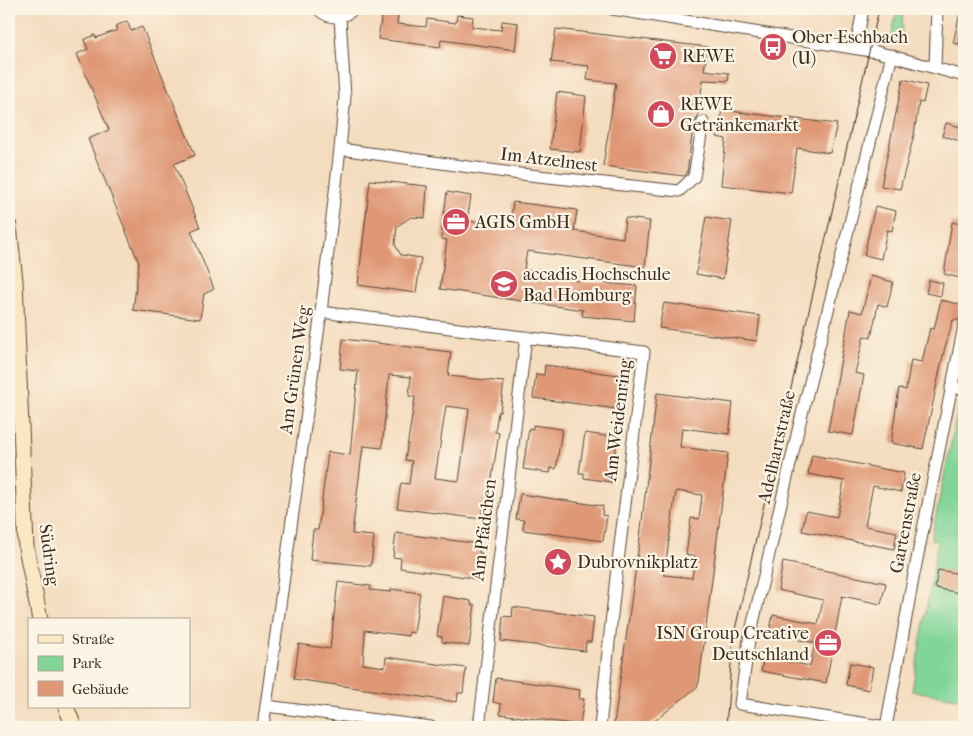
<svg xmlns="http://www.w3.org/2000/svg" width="973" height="736" font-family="'IM FELL French Canon',serif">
	<rect width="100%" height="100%" fill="#fcf5e5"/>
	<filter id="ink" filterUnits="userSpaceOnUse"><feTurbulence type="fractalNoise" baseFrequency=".02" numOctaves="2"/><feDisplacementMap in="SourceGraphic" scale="10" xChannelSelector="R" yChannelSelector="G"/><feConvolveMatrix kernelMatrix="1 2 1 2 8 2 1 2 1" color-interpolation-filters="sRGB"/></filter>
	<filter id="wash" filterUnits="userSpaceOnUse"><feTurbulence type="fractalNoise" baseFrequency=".0096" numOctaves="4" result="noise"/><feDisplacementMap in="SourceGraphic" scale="20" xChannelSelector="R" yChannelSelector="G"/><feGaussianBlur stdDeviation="1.12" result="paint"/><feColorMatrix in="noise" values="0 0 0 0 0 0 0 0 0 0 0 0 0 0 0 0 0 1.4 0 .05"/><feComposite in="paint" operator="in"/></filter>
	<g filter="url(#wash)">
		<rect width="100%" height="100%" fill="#f4dcbe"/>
		<path fill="#81d598" stroke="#5e805b" d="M897,9H903L901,41L891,39Z
			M959,404L964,405V699L912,691L938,541L931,540Z"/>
		<g id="blocks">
			<path fill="#df9775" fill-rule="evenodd" d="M382,13L398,15L397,24L426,27L427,19L456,23L457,15L473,17L472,27L501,30L502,21L518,23L515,50L441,40L440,47L378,39Z
				M960,13L964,14V45L953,43Z
				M127,21L131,31L142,27L195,155L174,164L200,227L191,231L214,289L204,294L200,319L133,310L139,263L88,139L109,130L77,54L88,49L84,40L95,35L96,38L117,30L116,26Z
				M556,29L708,47L704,70L729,73L728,81L703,80L698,116L693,128L687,173L684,176L603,166L616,83L587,80L589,66L551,62Z
				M903,79L927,85L923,103L919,102L914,135L900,189L881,186Z
				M557,92L586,96L580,152L550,149Z
				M722,110L837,124L830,153L797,148L791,193L721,185L726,139L717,137Z
				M946,123L964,128L961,141L942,136Z
				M370,180L427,186L425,218L411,217L397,226L395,245L401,255L421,258L416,293L358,285Z
				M447,192L471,196L467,221L510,226L513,202L577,210L574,231L623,238L625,218L650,221L645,267L527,251L524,270L570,277L569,280L637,286L634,321L582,316L583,310L440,289L447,240L441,239Z
				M875,206L896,211L892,231L887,230L881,259L864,255Z
				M706,217L732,221L723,279L696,274Z
				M952,222L964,225V279L944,274Z
				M871,276L893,282L887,307L878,304L871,338L864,336L855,373L864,375L853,435L828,431L850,310L862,313Z
				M929,280L943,283L941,296L926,293Z
				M941,300L963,305L960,320H953L944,351L923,449L891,443L899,388L906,390L911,360L922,362L930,328L934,329Z
				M664,303L760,316L757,341L659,328Z
				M343,339L451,352L448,376L504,382L500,412H498L495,432L499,433L487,510L483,509L481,519L397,508L401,483L409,484L412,461L405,460L415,397L409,396L411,377L389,375L382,448L363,446L352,534L374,536L371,566L310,560L313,530H318L328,452L350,455L358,371L340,369ZM446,406L469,409L459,481L435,478Z
				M545,365L626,376L623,401L618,400L617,409L533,398L536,374L544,375Z
				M657,393L733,403L729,434L682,428L680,447L728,453L699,682L697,687L647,727H636L614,724L640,538ZM676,491L702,495L699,519L691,518L686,555L695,556L692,578L664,575Z
				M533,425L562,429L556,469L551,468L550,473L523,469L529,428L533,429Z
				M585,433L613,437V441L617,442L611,482L584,478V473H579Z
				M812,455L904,473L901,492L873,486L865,526L897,532L894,549L802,531L806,511L837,517L844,481L808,474Z
				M520,494L603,506L602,515L607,516L603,541L523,530L524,520L516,519Z
				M396,533L480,544L479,553L484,554L480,579L400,568L401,558L393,557Z
				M783,562L886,583L881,604L842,596L826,683L761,671L764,657L810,666L815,643L769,634L773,615L818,624L823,600L778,590Z
				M938,570L961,574L959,593L935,588Z
				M338,582L371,586L370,590L391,592V589L420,593L414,633L409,632L408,636L365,630L363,664L385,667L386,657L466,668L463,693H458L457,702L294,679L299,644L330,649Z
				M443,596L471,601V605H475L469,646L442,642V637L437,636Z
				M513,607L594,617L591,642H586L585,651L501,641L503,616L512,617Z
				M850,663L873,667L869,690L846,685Z
				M496,678L580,690L579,699H584L580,725L500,714L501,704L493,702Z"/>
		</g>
	</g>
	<g filter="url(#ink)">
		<use href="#blocks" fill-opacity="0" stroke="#574536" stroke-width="1"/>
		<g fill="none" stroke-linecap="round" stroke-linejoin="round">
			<defs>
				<path id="minor" d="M318,9C329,20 342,19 354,9
					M612,9L877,52L964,76
					M856,48L863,9
					M935,66L937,9
					M340,149L520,174L679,191L694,177L703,122
					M321,312L644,352L616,577L600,727
					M951,387L964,389
					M266,706L431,727
					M263,727L321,312L340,149L345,97L340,17
					M479,727L526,337
					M886,727L913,579L964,326
					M887,727L740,704L749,640L800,422L892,55"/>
				<path id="secondary" d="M9,226L15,281L26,547L40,620
					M66,707L74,727"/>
			</defs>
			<use href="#minor" stroke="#574536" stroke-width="13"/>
			<use href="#secondary" stroke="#574536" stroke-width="17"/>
			<use href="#minor" stroke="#fff" stroke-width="11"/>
			<use href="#secondary" stroke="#fae7c3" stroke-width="15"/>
			<path stroke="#3b2a1e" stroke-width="1" d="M726,727L733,638L879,9"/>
		</g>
	</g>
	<defs>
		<symbol id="bus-disc" viewBox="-11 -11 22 22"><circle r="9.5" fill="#d1495b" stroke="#fcf5e5"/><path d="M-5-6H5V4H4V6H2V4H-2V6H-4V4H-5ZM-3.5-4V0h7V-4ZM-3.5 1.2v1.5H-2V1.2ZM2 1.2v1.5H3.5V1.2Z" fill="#fff"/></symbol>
		<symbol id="supermarket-disc" viewBox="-11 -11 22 22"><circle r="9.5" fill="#d1495b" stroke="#fcf5e5"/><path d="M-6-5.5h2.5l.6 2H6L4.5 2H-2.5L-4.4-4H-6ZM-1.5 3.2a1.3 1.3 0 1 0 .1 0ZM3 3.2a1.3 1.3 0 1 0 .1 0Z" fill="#fff"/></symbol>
		<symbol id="shop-disc" viewBox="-11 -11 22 22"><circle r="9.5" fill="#d1495b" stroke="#fcf5e5"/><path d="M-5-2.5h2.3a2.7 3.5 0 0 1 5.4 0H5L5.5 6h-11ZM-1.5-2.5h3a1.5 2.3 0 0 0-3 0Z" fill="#fff"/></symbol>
		<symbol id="office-disc" viewBox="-11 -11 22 22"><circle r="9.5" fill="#d1495b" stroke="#fcf5e5"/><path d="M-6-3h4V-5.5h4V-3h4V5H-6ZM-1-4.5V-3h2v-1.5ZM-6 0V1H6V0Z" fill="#fff"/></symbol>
		<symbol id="university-disc" viewBox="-11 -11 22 22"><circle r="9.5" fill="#d1495b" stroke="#fcf5e5"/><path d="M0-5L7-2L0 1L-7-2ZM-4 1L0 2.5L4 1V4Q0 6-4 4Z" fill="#fff"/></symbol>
		<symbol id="sight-disc" viewBox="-11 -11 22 22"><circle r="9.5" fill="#d1495b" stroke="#fcf5e5"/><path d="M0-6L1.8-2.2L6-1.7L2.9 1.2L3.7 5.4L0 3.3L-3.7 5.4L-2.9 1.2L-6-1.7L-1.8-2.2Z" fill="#fff"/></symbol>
	</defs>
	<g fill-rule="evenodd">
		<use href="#bus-disc" x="757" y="31" width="32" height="32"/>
		<use href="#supermarket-disc" x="647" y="40" width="32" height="32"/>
		<use href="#shop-disc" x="645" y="98" width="32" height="32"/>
		<use href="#office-disc" x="440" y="206" width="32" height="32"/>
		<use href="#university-disc" x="488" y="268" width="32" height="32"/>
		<use href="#sight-disc" x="542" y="546" width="32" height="32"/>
		<use href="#office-disc" x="812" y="627" width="32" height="32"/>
	</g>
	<g text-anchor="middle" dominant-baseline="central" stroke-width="4.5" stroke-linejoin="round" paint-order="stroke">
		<g font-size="18" fill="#3b2a1e" stroke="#fcf5e5" text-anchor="start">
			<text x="792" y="37">Ober-Eschbach<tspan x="792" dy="21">(U)</tspan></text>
			<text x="682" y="56">REWE</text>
			<text x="680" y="104">REWE<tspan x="680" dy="21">Getränkemarkt</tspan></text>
			<text x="475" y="222">AGIS GmbH</text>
			<text x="523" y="274">accadis Hochschule<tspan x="523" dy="21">Bad Homburg</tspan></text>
			<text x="577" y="562">Dubrovnikplatz</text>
			<text x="809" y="633" text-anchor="end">ISN Group Creative<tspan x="809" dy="21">Deutschland</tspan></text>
		</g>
		<g font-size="18" fill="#3b2a1e" stroke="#fcf5e5">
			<text transform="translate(549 160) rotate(7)">Im Atzelnest</text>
			<text transform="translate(295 370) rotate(-82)">Am Grünen Weg</text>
			<text transform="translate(618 420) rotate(-83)">Am Weidenring</text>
			<text transform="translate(777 447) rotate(-77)">Adelhartstraße</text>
			<text transform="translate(906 523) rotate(-79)">Gartenstraße</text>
			<text transform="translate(484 530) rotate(-83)">Am Pfädchen</text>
			<text transform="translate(49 555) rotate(82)">Südring</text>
		</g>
	</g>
	<rect width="973" height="736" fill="none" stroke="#fcf5e5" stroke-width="30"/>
	<rect x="28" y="618" width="162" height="90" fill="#fcf5e5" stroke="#afa495"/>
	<rect x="38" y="635" width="25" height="8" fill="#fae7c3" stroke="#afa495"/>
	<text x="72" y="644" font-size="15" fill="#3b2a1e">Straße</text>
	<rect x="38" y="656" width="25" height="15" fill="#81d598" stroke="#afa495"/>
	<text x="72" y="668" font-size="15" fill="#3b2a1e">Park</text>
	<rect x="38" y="681" width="25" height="15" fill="#df9775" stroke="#afa495"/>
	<text x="72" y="694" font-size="15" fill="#3b2a1e">Gebäude</text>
</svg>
